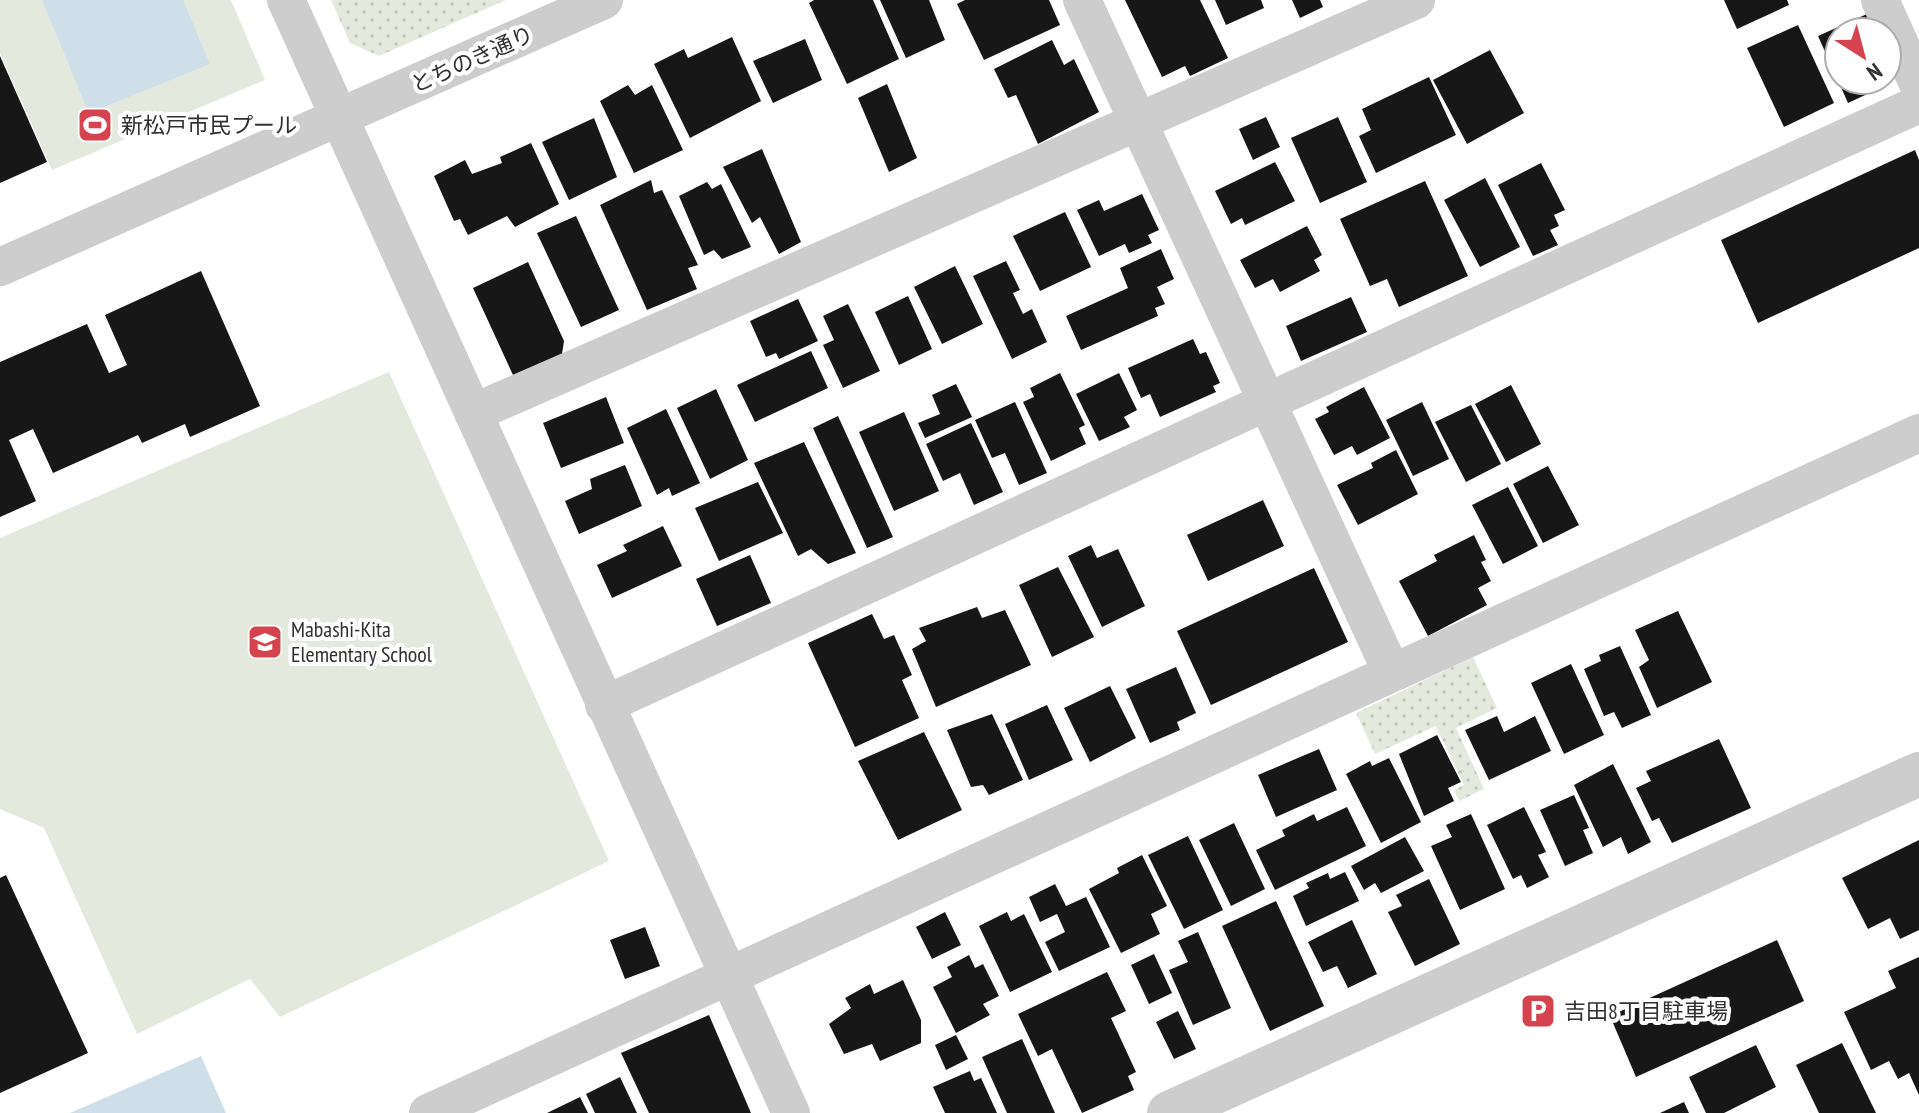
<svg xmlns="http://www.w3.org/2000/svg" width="1919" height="1113" font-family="'PT Sans Narrow','Noto Sans JP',sans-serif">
	<defs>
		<pattern id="park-dots" width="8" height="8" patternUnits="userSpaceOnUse" patternTransform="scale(2)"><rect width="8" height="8" fill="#e3e9dd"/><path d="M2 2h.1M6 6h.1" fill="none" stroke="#c3c8be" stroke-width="1.8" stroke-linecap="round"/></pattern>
	</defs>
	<rect width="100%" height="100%" fill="#fff"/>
	<path fill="url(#park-dots)" d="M331,0H506L379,56L350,43Z
		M1473,657L1497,708L1456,728L1484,789L1459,801L1454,790L1464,785L1436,726L1375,754L1356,713Z"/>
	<path fill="#e3e9dd" d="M0,0H231L265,80L52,170L0,53Z
		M389,372L609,861L280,1017L250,979L137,1034L44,828L0,809V538Z"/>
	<path fill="#cedfea" d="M42,0H183L210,64L89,113Z
		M201,1056L226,1113H70Z"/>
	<path fill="#171717" d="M814,0H873L899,59L847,84L809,3Z
		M880,0H929L945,40L906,58Z
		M965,0H1049L1060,25L984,60L957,4Z
		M1125,0H1200L1228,58L1190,76L1185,66L1162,77Z
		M1215,0H1261L1264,8L1226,25Z
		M1292,0H1320L1323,7L1300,18Z
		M1724,0H1787L1789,5L1737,29Z
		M1867,14L1876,32H1839V80H1888L1889,84L1848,103L1818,36Z
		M1798,25L1834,103L1784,127L1747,48Z
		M732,37L761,101L690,138L654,64L684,49L688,58Z
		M805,39L822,80L773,103L753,61Z
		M1052,40L1064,65L1074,59L1099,112L1038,144L1016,95L1008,98L994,69Z
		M1490,50L1524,113L1467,144L1433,80Z
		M0,56L47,162L0,183Z
		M1429,77L1456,135L1376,173L1359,136L1371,130L1362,109Z
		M887,84L917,158L889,172L858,98Z
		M628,85L635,95L652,85L683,150L634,173L600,101Z
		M1266,117L1280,147L1253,160L1239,129Z
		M1338,117L1367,182L1320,203L1291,138Z
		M594,118L617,177L569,200L542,142Z
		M531,143L559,204L515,227L507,216L468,235L460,219L454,221L434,176L465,160L472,174L502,163L500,157Z
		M762,149L801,242L779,254L760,217L752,223L723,167Z
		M1915,150L1919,160V248L1758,323L1721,240Z
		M1275,162L1295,201L1245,225L1242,218L1231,224L1215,191Z
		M1541,163L1565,210L1554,215L1559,226L1550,230L1558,245L1533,256L1498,185Z
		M1485,178L1520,247L1480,267L1444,200Z
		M651,180L654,193L662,190L698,265L688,268L697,289L647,310L600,205Z
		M1425,181L1468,276L1399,307L1387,279L1370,286L1340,219Z
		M707,182L712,189L721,184L751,247L722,259L714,250L704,255L679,196Z
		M1142,194L1159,230L1148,235L1152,243L1129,253L1125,244L1099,256L1077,210L1099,200L1104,211Z
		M1065,212L1091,267L1040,291L1013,236Z
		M576,216L619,310L581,327L537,233Z
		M1307,226L1322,255L1314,260L1320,271L1280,292L1273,279L1255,288L1240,260Z
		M1161,249L1174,279L1157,287L1165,304L1155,308L1158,316L1081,350L1066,316L1128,288L1120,268Z
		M1006,261L1020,290L1013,293L1023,314L1032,309L1047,342L1012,359L973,276Z
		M528,262L564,341L562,354L513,375L473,288Z
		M955,266L983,324L942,344L914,287Z
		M201,271L260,406L190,437L185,424L142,443L138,435L53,473L33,429L9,440L36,501L0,517V362L87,324L109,373L127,365L105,315Z
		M908,296L932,349L899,365L875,312Z
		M1351,297L1367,332L1301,361L1286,326Z
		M798,299L818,341L779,359L776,353L766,357L750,321Z
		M848,304L880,371L843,388L823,345L834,340L823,316Z
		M1193,339L1200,354L1206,352L1220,383L1213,386L1216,392L1160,417L1150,394L1141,398L1128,368Z
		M811,351L828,388L755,422L737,385Z
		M1060,373L1085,425L1079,428L1086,444L1051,461L1023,402L1034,397L1030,388Z
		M1119,373L1137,410L1124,417L1130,427L1099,441L1076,394Z
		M956,384L972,417L925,438L918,423L940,414L932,395Z
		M1511,385L1541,444L1506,462L1475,404Z
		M1364,387L1390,438L1357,455L1352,446L1334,455L1315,419L1329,412L1326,407Z
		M716,389L748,460L710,479L677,408Z
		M606,397L624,443L561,468L543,423Z
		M1015,402L1047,473L1019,485L1005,453L992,458L975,420Z
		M1422,402L1449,459L1413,476L1386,420Z
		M1471,405L1501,464L1466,482L1435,422Z
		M666,409L700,483L672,496L669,488L657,495L627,428Z
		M904,412L939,491L894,511L859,432Z
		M838,416L893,537L867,548L813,428Z
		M971,423L1003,492L974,505L960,473L943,481L926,444Z
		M804,442L856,553L828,564L811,549L798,556L754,463Z
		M1396,450L1418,494L1358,525L1337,485L1373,468L1371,463Z
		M625,465L642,506L579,534L565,501L592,489L590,479Z
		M1548,466L1579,525L1543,543L1513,484Z
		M758,482L783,533L719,561L695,508Z
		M1508,487L1538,546L1503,564L1472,505Z
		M1263,500L1284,546L1208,581L1187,535Z
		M663,526L682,566L612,598L597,565L627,551L623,545Z
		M1474,535L1486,560L1481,562L1491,581L1478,588L1487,605L1428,636L1399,581L1437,561L1434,555Z
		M1091,545L1097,558L1118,549L1145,606L1102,627L1068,556Z
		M750,555L771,603L717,626L696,579Z
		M1058,567L1094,637L1052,657L1019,585Z
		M1314,568L1348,642L1211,705L1177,631Z
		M977,607L982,618L1005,610L1031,665L936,707L912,649L926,641L919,628Z
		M1678,611L1712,682L1657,708L1639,667L1649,660L1635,630Z
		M872,614L884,639L894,635L912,675L902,680L919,718L855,747L808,643Z
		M1620,646L1651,715L1622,728L1614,712L1604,716L1584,669L1601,661L1599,655Z
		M1571,664L1604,735L1564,754L1531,683Z
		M1176,667L1196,713L1177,722L1180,730L1150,743L1126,689Z
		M1110,686L1136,738L1090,762L1064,708Z
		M1047,705L1073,760L1029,780L1005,724Z
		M992,714L1023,780L989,795L983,785L971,787L947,730Z
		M1497,716L1504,732L1535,716L1551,751L1489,780L1465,730Z
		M924,732L962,810L898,840L858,761Z
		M1437,735L1461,782L1448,788L1454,801L1424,816L1399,754Z
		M1719,739L1751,808L1672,843L1659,818L1652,821L1636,788L1651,781L1646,771Z
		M1319,749L1337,790L1276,817L1258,775Z
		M1389,758L1421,822L1381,843L1346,774L1370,761L1372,766Z
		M1613,764L1651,842L1628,854L1621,837L1603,847L1574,785Z
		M1574,795L1589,828L1583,830L1593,853L1565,866L1540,810Z
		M1347,807L1366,846L1275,890L1256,850L1285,836L1282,830L1314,814L1317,821Z
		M1524,807L1546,852L1538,855L1549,877L1527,888L1521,875L1513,879L1487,825Z
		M1471,814L1505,889L1460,910L1431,846L1452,837L1446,825Z
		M1234,823L1265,889L1231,906L1199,840Z
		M1188,836L1223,910L1184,929L1148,855Z
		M1405,837L1424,871L1381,893L1375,883L1364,890L1351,866Z
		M1919,840V930L1900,939L1890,918L1868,929L1842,878Z
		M1142,855L1167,906L1151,914L1160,934L1121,953L1089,889L1119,873L1117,868Z
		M1345,872L1359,901L1306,926L1293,896L1309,888L1306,883L1328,873L1330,879Z
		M6,875L88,1053L0,1093V878Z
		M1429,879L1460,944L1415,966L1388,912L1402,906L1396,895Z
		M1055,884L1066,906L1086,897L1110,947L1059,971L1045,942L1065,932L1057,914L1040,922L1029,897Z
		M1276,901L1324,1006L1270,1031L1222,926Z
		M945,912L961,945L932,959L916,927Z
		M1007,912L1011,921L1024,914L1052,972L1010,992L979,926Z
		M1352,920L1377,974L1348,988L1337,966L1323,972L1308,942Z
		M645,927L660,966L625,979L610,940Z
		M1198,932L1231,1008L1193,1025L1169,970L1188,962L1178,941Z
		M1777,940L1804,1001L1636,1077L1610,1016Z
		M1154,954L1172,993L1149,1004L1131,965Z
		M969,955L975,968L983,964L999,996L983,1004L990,1015L956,1033L933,987L952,977L947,967Z
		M1919,957V1095L1909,1073L1898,1079L1889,1061L1871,1070L1844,1012L1896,988L1888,971Z
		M1107,972L1126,1011L1111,1018L1136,1072L1128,1076L1134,1090L1082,1113L1052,1049L1038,1056L1018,1014Z
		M903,980L921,1020V1043L880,1061L872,1044L844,1054L829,1024L851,1008L845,998L870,984L874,994Z
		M1178,1011L1196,1049L1174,1059L1156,1022Z
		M709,1015L751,1113H649L621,1053Z
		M956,1035L968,1059L946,1070L935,1045Z
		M1022,1039L1055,1113H1007L982,1057Z
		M1842,1043L1876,1113H1819L1796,1065Z
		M1756,1045L1776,1087L1724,1113H1706L1689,1077Z
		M970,1071L974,1081L981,1078L997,1113H945L933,1087Z
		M620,1077L637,1113H595L586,1094Z
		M580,1097L588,1113H547Z
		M1684,1102L1689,1113H1660Z"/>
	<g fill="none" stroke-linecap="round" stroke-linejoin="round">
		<path stroke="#cdcdcd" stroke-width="38" d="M286,0L791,1113
			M1082,0L1392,673
			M1880,0L1919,86
			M0,267L604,0
			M473,413L1416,0
			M604,705L1919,104
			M428,1113L1919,433"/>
		<path stroke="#cdcdcd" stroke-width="44" d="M1169,1113L1919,774"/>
	</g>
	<defs>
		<symbol id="stadium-square" viewBox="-11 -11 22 22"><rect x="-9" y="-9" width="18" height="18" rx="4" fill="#d5444e" stroke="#fff"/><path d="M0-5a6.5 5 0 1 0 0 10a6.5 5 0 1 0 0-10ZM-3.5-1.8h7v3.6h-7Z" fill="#fff"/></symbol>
		<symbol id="school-square" viewBox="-11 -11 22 22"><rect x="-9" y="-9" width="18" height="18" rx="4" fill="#d5444e" stroke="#fff"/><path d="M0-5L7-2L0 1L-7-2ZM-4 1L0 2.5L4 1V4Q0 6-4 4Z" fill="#fff"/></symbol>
		<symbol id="parking-square" viewBox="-11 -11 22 22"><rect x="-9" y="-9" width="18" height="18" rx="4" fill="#d5444e" stroke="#fff"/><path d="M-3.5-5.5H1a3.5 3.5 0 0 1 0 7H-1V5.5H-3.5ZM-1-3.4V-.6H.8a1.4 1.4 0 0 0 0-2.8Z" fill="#fff"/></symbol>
	</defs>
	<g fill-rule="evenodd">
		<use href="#stadium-square" x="75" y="105" width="40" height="40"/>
		<use href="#school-square" x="245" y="622" width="40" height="40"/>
		<use href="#parking-square" x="1518" y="991" width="40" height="40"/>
	</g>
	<g text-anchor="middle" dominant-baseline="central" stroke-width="8" stroke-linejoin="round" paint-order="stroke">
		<g font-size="22" fill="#303030" stroke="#fff">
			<text transform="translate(472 59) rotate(-24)">とちのき通り</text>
		</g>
		<g font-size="22" fill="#303030" stroke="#fff" text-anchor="start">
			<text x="121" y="125">新松戸市民プール</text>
			<text x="291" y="629">Mabashi-Kita<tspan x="291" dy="25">Elementary School</tspan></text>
			<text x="1564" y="1011">吉田8丁目駐車場</text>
		</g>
	</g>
	<g transform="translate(1863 56) rotate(144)"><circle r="38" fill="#ffffff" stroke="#acacac" stroke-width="2"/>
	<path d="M0-6L14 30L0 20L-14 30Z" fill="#d5444e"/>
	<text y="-12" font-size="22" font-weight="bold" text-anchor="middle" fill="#303030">N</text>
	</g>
</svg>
